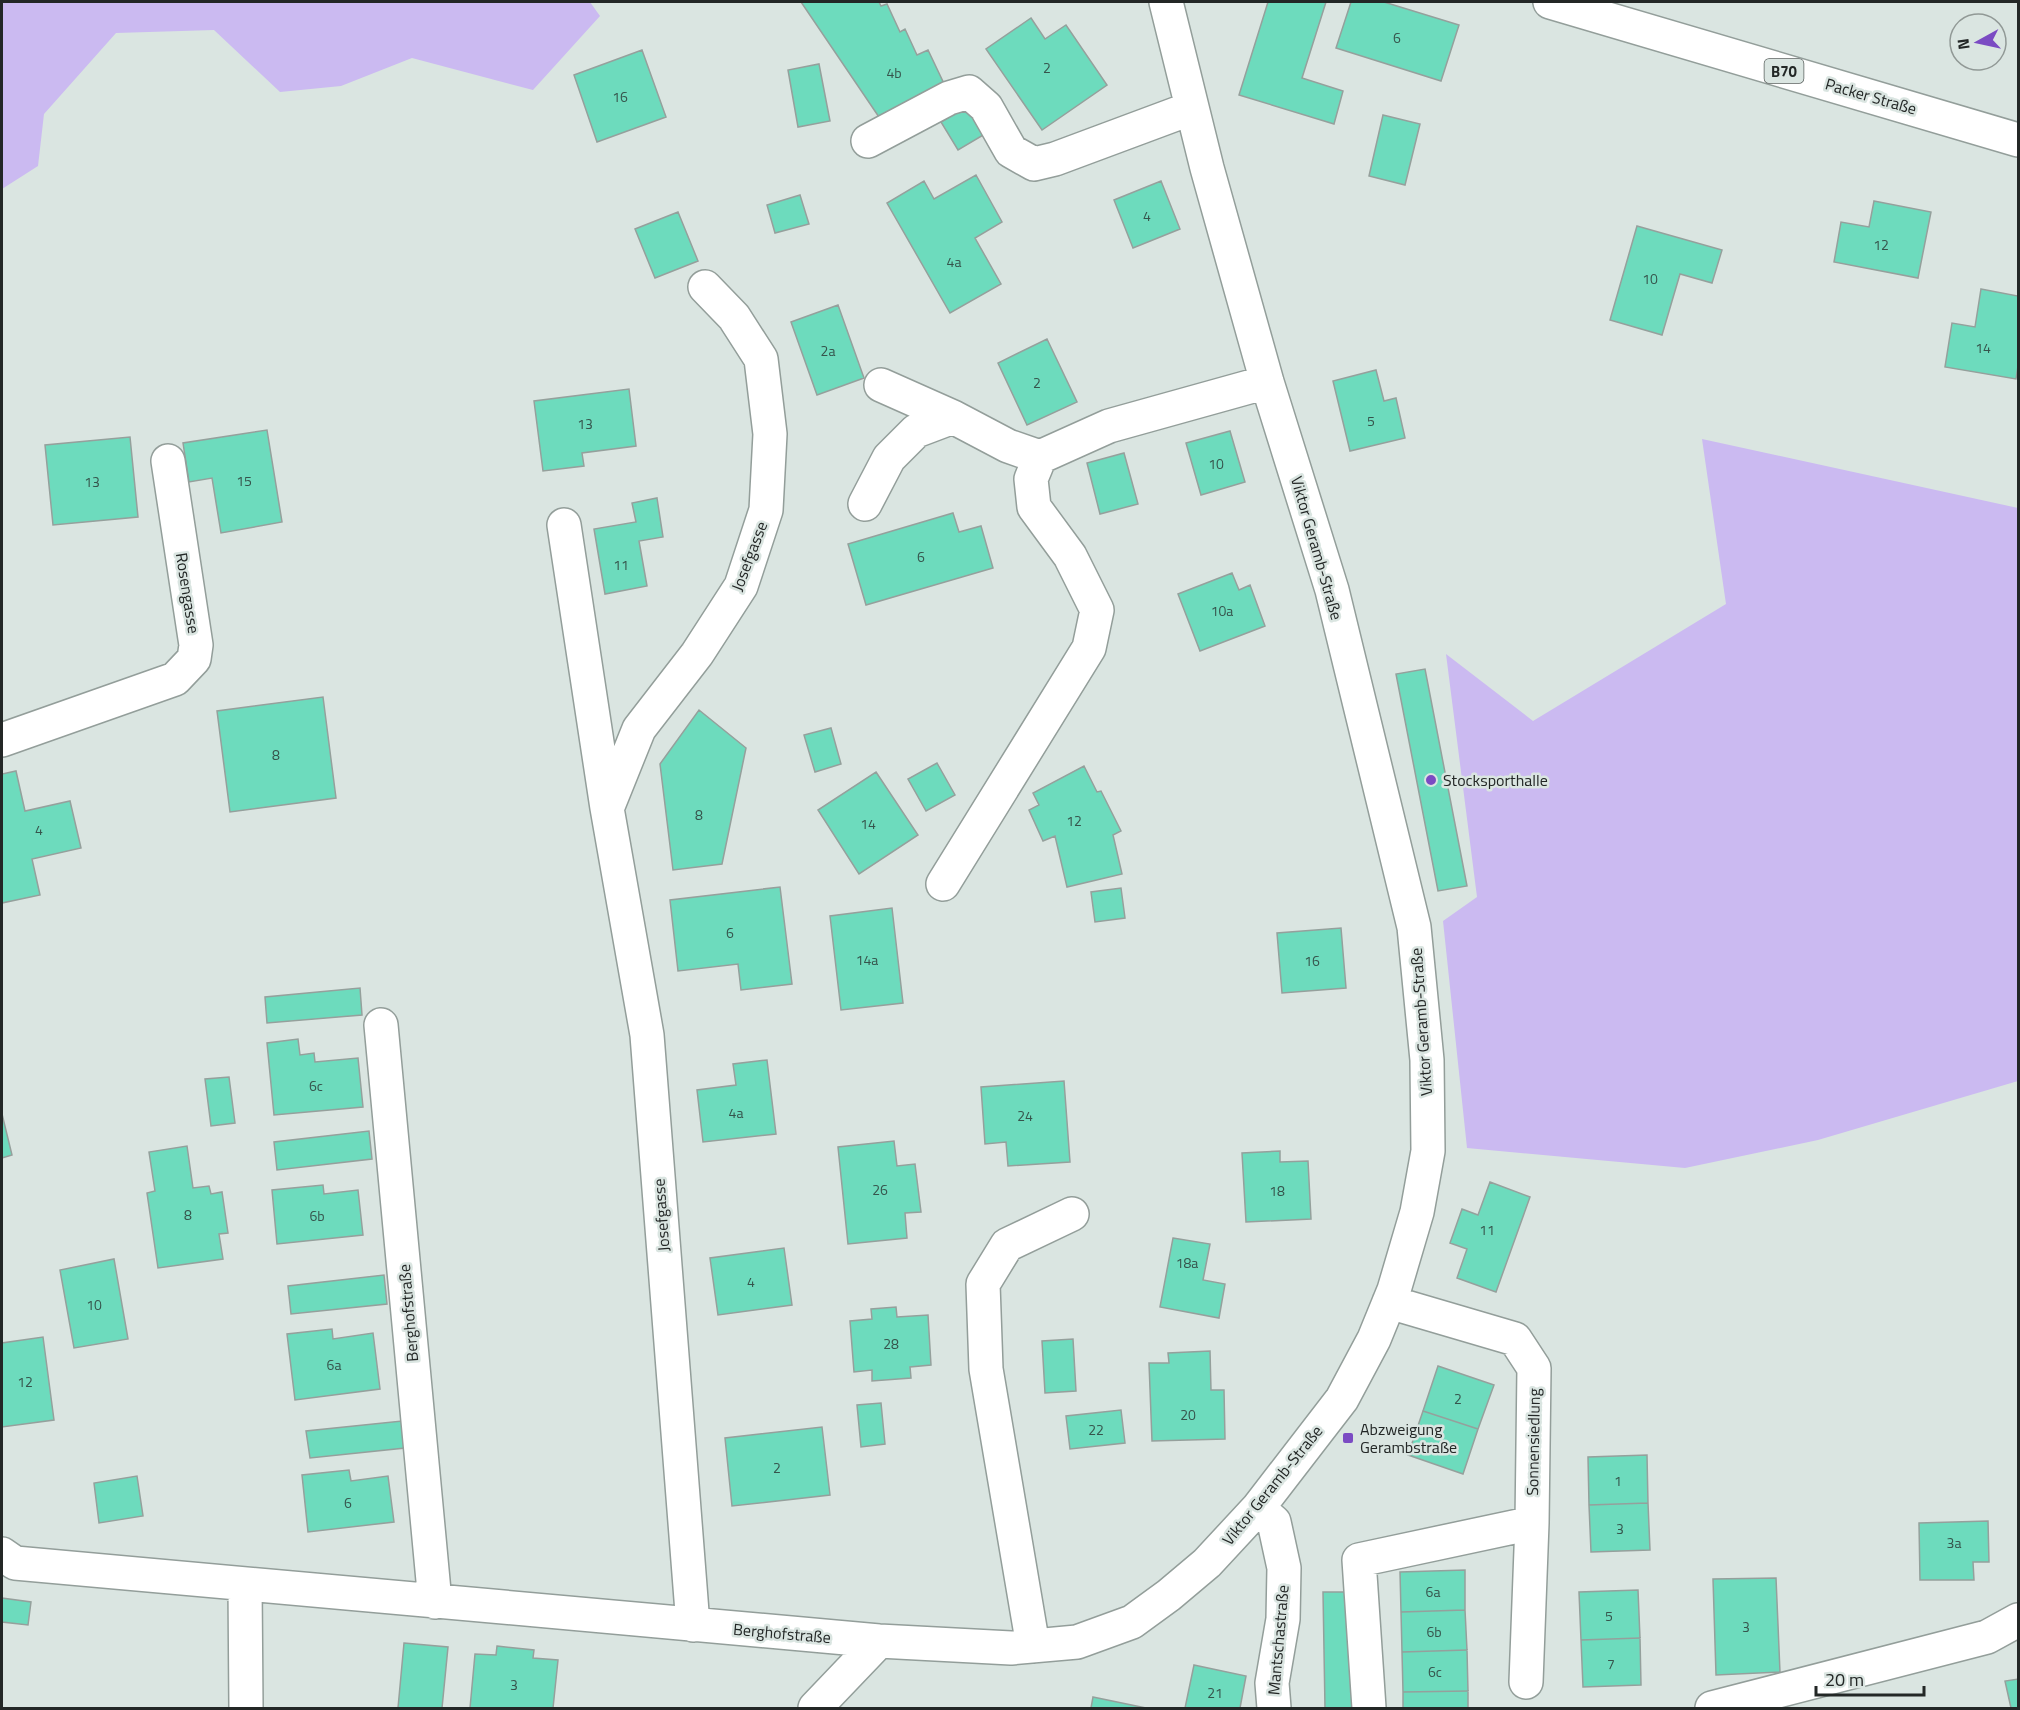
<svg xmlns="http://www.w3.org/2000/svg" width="2020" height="1710" font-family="'Titillium Web',sans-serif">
	<rect width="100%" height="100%" fill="#dae5e1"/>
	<path fill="#cbbaf1" d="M2,2H590L600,16L533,90L412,58L341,86L280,92L214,30L116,33L44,114L38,166L2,189Z
		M1702,439L2018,508V1081L1818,1140L1685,1168L1467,1148L1443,921L1477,897L1446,654L1533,721L1726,604Z"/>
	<path fill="#6ddbbd" stroke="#95a09c" stroke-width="1.5" d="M801,2H879L881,6L887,4L900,32L905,29L917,55L928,50L947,90L881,120Z
		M1268,2H1326L1302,78L1343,91L1334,124L1239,95Z
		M1351,2H1384L1459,25L1441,81L1336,48Z
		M1031,18L1045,39L1066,25L1107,85L1042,130L986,49Z
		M642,50L666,117L597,142L574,75Z
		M819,64L830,121L798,127L788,70Z
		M968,105L985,134L958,150L941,122Z
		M1383,115L1420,124L1405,185L1369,176Z
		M976,175L1002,222L975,238L1001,284L950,313L887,203L924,181L934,199Z
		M1161,181L1180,229L1133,248L1114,200Z
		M800,195L809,224L775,233L767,205Z
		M1874,201L1931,212L1918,278L1834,262L1841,222L1869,227Z
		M678,212L698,261L655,278L635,229Z
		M1637,226L1722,250L1712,283L1680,274L1662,335L1610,320Z
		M1981,289L2018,296V366L2016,379L1945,367L1952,323L1975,327Z
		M838,305L864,378L817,395L791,322Z
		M1047,339L1077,402L1027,425L998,363Z
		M1376,370L1384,401L1396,398L1405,438L1350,451L1333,381Z
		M629,389L636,446L582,453L584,466L543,471L534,401Z
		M267,430L282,522L221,533L212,478L189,482L183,443Z
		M1230,431L1245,482L1201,495L1186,443Z
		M130,437L138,517L53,525L45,445Z
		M1124,453L1138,504L1100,514L1087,463Z
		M657,498L663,537L639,541L647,586L605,594L594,529L636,522L632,503Z
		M953,513L959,532L981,526L993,568L866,605L848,544Z
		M1232,573L1239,590L1250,585L1265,626L1200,651L1178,594Z
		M1425,669L1467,886L1438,891L1396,674Z
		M323,697L336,798L230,812L217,711Z
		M699,710L746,748L722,864L673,870L660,764Z
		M831,728L841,764L815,772L804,735Z
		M937,763L955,795L926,811L908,779Z
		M1084,766L1097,792L1101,791L1121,831L1113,835L1122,874L1067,887L1055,836L1043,841L1029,810L1039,805L1033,793Z
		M16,771L25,811L70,801L81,848L32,859L40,895L2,903V774Z
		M876,772L918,835L859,874L818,810Z
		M780,887L792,984L741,990L738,964L678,971L670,900Z
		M1121,888L1125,918L1095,922L1091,892Z
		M892,908L903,1003L841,1010L830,916Z
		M1341,928L1346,988L1282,993L1277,933Z
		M360,988L362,1015L267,1023L265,997Z
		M298,1039L300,1055L314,1053L315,1062L358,1058L363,1107L274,1115L267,1043Z
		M767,1060L776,1134L703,1142L697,1090L736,1085L733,1064Z
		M229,1077L235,1123L211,1126L205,1079Z
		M1064,1081L1070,1162L1008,1166L1006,1142L985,1144L981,1087Z
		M2,1114L12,1155L2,1158Z
		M369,1131L372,1159L277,1170L274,1142Z
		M894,1141L897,1166L915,1164L921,1212L905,1213L907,1238L848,1244L838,1147Z
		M187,1146L193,1188L209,1186L211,1194L222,1192L228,1233L219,1234L223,1259L158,1268L147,1193L155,1191L149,1152Z
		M1280,1151V1162L1308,1161L1311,1219L1246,1222L1242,1153Z
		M1490,1182L1530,1197L1496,1292L1457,1278L1467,1249L1450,1243L1462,1209L1478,1215Z
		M323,1185L324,1194L358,1190L363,1235L277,1244L272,1190Z
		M1173,1238L1210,1244L1203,1280L1225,1284L1219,1318L1160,1307Z
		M784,1248L792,1305L718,1315L710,1258Z
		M114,1259L128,1339L74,1348L60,1270Z
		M384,1275L387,1304L291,1314L288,1286Z
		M896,1307L897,1317L928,1315L931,1365L910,1367L911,1378L872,1381V1370L854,1372L850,1321L872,1319L871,1309Z
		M332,1329L333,1339L373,1333L380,1389L295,1400L287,1334Z
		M43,1337L54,1420L2,1427V1343Z
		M1073,1339L1076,1391L1045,1393L1042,1341Z
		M1210,1351L1211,1390H1224L1225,1439L1152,1441L1149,1363H1169L1168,1353Z
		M1438,1366L1494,1385L1478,1429L1423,1411Z
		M881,1403L885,1444L861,1447L857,1405Z
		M1121,1410L1125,1443L1070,1449L1066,1416Z
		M1423,1411L1478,1429L1463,1474L1408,1455Z
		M402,1421L405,1448L310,1458L306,1431Z
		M822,1427L830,1495L732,1506L725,1438Z
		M1647,1455L1648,1503L1589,1505L1588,1457Z
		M349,1470L351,1481L388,1476L394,1522L308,1532L302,1475Z
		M137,1476L143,1516L99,1523L94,1483Z
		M1648,1503L1650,1550L1591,1552L1589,1505Z
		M1988,1521L1989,1562H1973L1974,1580H1920L1919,1523Z
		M1465,1570V1610L1401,1612L1400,1572Z
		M1776,1578L1780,1672L1716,1675L1713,1579Z
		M1638,1590L1640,1638L1581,1640L1579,1592Z
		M1323,1592H1357L1359,1708H1325Z
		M2,1598L31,1602L28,1625L2,1622Z
		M1465,1610L1467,1650L1402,1652L1401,1612Z
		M1640,1638L1641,1685L1583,1687L1581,1640Z
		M404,1643L448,1647L442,1708H398Z
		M497,1646L534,1650L533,1658L558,1660L553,1708H470L475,1654L496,1655Z
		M1467,1650L1468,1691L1403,1692L1402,1652Z
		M1194,1665L1246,1676L1240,1708H1185Z
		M2018,1679V1708H2011L2005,1681Z
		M1468,1691V1708H1403V1692Z
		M1093,1697L1146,1708H1091Z"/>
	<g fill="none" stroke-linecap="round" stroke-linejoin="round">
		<defs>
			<path id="minor" d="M868,141L949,98L969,92L986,107L1011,151L1034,164L1055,159L1192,108
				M881,385L953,417L1008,446L1040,457
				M865,504L889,458L916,431L953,417
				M564,525L607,808L647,1035L693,1625
				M2,740L175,679L194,659L196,645L168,461
				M608,806L639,729L697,654L741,586L766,510L770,434L761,359L734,317L705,287
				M943,884L1089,648L1097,610L1070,556L1034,507L1031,479L1040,457L1109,426L1267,382
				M381,1025L435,1602
				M1389,1302L1515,1339L1534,1368L1532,1523L1526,1682
				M1258,1508L1274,1522L1284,1568L1283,1619L1272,1683L1274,1708
				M2,1554L15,1563L879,1641L1011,1648L1077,1642L1132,1622L1169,1595L1207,1563L1258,1508L1342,1399L1374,1339L1394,1290L1417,1212L1428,1151L1427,1060L1414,927L1332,590L1267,382L1207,168L1166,2
				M245,1585L246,1708
				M1033,1646L986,1369L983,1284L1007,1245L1072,1214
				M815,1708L879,1641
				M1369,1708L1359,1560L1532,1523
				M1712,1708L1987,1637L2018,1620"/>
			<path id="major" d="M1550,2L2018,140"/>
		</defs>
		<use href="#minor" stroke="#939e9a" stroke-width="36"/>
		<use href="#major" stroke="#939e9a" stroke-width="36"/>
		<use href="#minor" stroke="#fff" stroke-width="33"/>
		<use href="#major" stroke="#fff" stroke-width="33"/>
	</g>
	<g fill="#7b4bc3" stroke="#dae5e1" stroke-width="2">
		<circle cx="1431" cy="780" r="6"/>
		<rect x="1342" y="1432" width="12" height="12" rx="3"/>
	</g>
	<g text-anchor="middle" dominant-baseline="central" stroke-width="5" stroke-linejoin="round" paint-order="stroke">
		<g font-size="14" fill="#36544c">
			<text x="1397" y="37">6</text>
			<text x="1047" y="67">2</text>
			<text x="894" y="72">4b</text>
			<text x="620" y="96">16</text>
			<text x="1147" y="215">4</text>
			<text x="1881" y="244">12</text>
			<text x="954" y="261">4a</text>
			<text x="1650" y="278">10</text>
			<text x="1983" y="347">14</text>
			<text x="828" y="350">2a</text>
			<text x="1037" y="382">2</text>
			<text x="1371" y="420">5</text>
			<text x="585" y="423">13</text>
			<text x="1216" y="463">10</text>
			<text x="244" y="480">15</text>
			<text x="92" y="481">13</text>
			<text x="921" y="556">6</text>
			<text x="621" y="564">11</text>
			<text x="1222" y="610">10a</text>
			<text x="276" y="754">8</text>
			<text x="699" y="814">8</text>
			<text x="1074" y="820">12</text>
			<text x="868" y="823">14</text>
			<text x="39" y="829">4</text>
			<text x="730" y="932">6</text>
			<text x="867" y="959">14a</text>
			<text x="1312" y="960">16</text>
			<text x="316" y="1085">6c</text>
			<text x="736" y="1112">4a</text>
			<text x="1025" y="1115">24</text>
			<text x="880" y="1189">26</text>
			<text x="1277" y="1190">18</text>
			<text x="188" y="1214">8</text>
			<text x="317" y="1215">6b</text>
			<text x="1487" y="1229">11</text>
			<text x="1187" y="1262">18a</text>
			<text x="751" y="1281">4</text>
			<text x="94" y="1304">10</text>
			<text x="891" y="1343">28</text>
			<text x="334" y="1364">6a</text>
			<text x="25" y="1381">12</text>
			<text x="1458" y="1398">2</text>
			<text x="1188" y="1414">20</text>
			<text x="1096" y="1429">22</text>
			<text x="777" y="1467">2</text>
			<text x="1618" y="1480">1</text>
			<text x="348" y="1502">6</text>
			<text x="1620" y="1528">3</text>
			<text x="1954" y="1542">3a</text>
			<text x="1433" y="1591">6a</text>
			<text x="1609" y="1615">5</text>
			<text x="1746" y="1626">3</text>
			<text x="1434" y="1631">6b</text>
			<text x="1611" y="1663">7</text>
			<text x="1435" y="1671">6c</text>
			<text x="514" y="1684">3</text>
			<text x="1215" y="1692">21</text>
		</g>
		<rect fill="#dae5e1" stroke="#5a605e" stroke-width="1.5" x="1764.5" y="59" width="39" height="24" rx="4.5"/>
		<g font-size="15" font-weight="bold" fill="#232726">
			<text x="1784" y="71">B70</text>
		</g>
		<g font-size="16" fill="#232726" stroke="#dae5e1">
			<text transform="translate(1871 96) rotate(16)">Packer Straße</text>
			<text transform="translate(1317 548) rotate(74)">Viktor Geramb-Straße</text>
			<text transform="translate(749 556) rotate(-69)">Josefgasse</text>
			<text transform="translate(188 593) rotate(81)">Rosengasse</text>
			<text transform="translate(1421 1022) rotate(-94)">Viktor Geramb-Straße</text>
			<text transform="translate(661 1215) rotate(-94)">Josefgasse</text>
			<text transform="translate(408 1313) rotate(-95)">Berghofstraße</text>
			<text transform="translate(1533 1442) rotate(-89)">Sonnensiedlung</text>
			<text transform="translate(1272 1485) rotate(-51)">Viktor Geramb-Straße</text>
			<text transform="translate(782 1633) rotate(5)">Berghofstraße</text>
			<text transform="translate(1278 1640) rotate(-85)">Mantschastraße</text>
		</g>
		<g font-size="16" fill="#232726" stroke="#dae5e1" text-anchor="start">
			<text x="1443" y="780">Stocksporthalle</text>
			<text x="1360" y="1429">Abzweigung<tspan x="1360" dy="18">Gerambstraße</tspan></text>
		</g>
	</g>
	<rect width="2020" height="1710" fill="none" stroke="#232726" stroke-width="6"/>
	<g transform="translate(1978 42) rotate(262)"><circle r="28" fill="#dae5e1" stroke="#919996" stroke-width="1.5"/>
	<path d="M0-4.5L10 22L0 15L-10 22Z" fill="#7b4bc3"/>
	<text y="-9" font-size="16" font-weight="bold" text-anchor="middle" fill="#232726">N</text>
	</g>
	<path d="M1816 1686v9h108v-9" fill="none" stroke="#232726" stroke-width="3"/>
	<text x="1825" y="1686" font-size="18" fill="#232726" stroke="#dae5e1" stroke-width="4.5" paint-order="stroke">20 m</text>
</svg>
